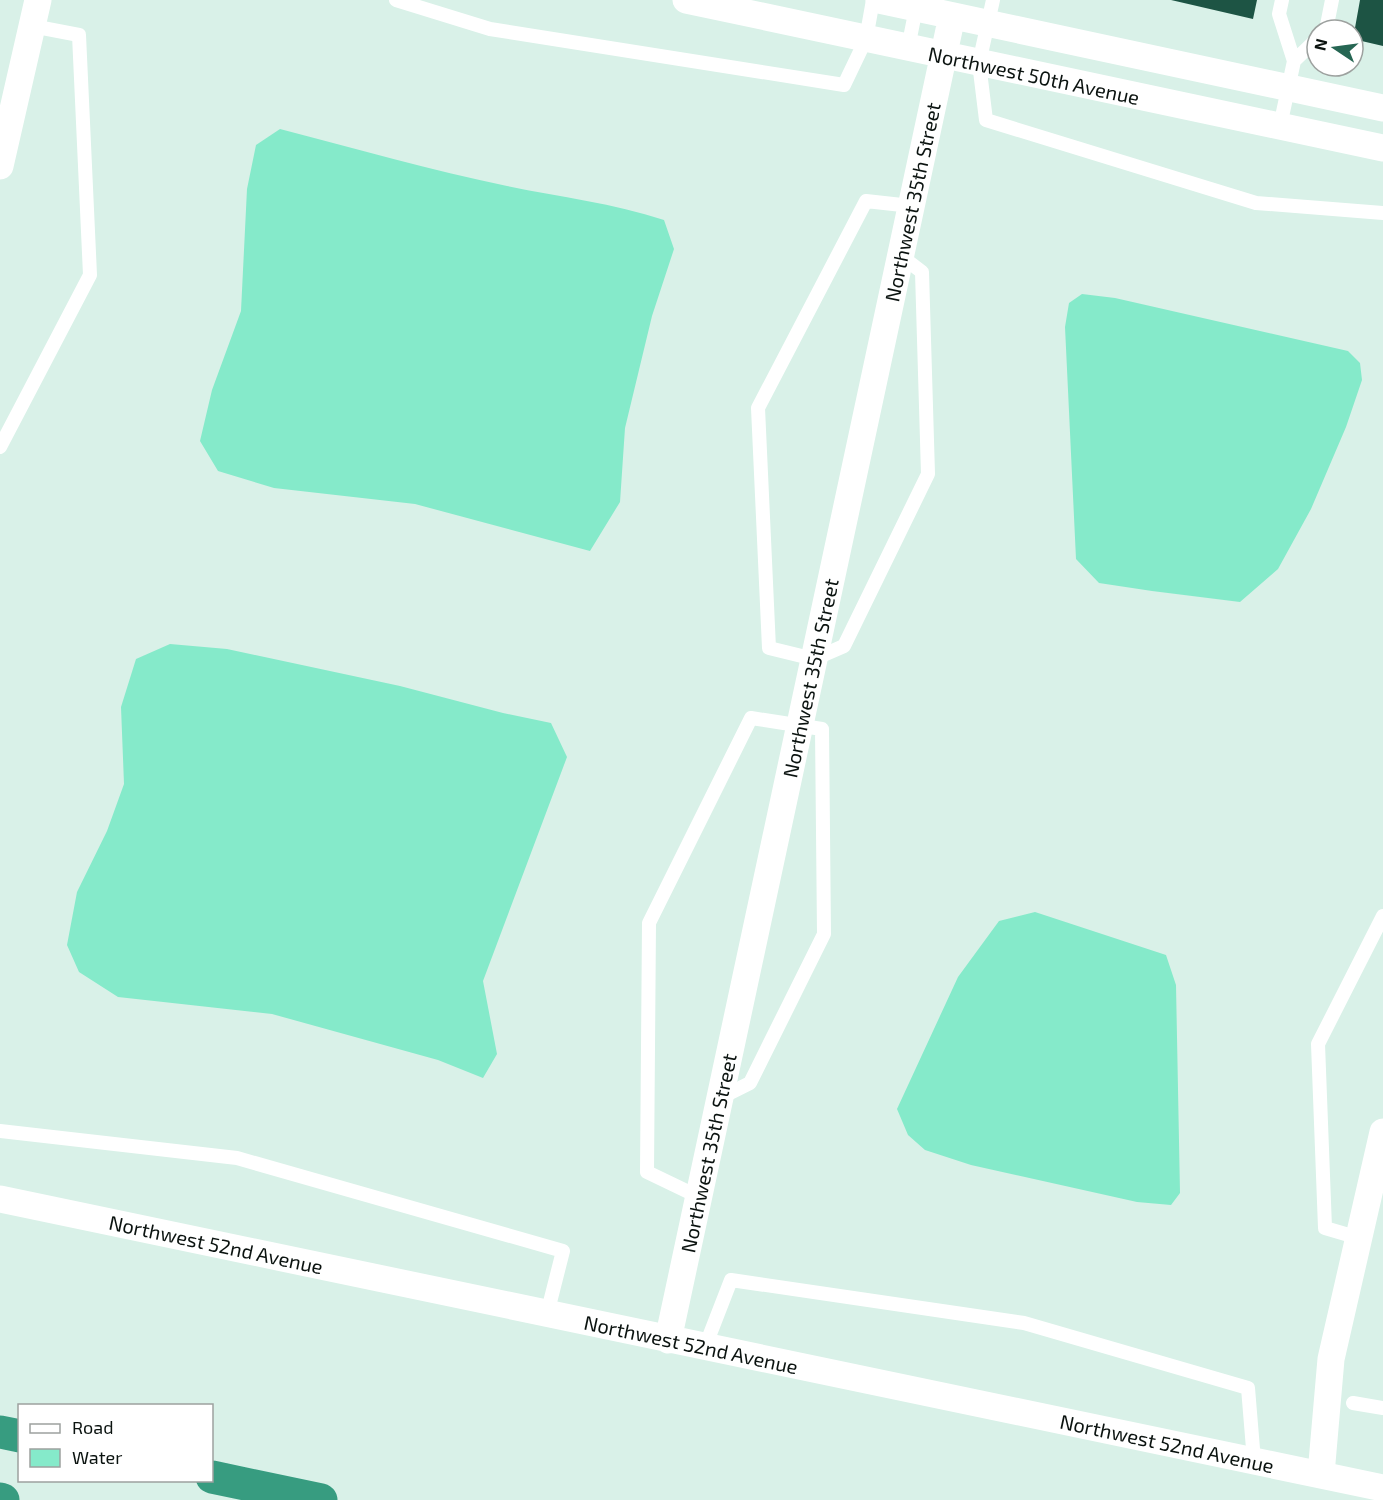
<svg xmlns="http://www.w3.org/2000/svg" width="1383" height="1500" font-family="'Exo 2',sans-serif">
	<rect width="100%" height="100%" fill="#d9f1e8"/>
	<path fill="#85eaca" d="M280,129C356,149 431,170 507,186C560,197 613,203 664,220L674,249L652,316L625,428L620,502L590,551L415,504L274,488L218,471L200,441L212,390L241,311L247,189L256,145Z
		M1082,294L1115,298L1348,351L1360,363L1362,380L1346,427L1311,509L1278,569L1240,602L1152,591L1099,583L1076,559L1065,327L1069,303Z
		M170,644L227,649L400,686L503,713L551,723L567,757L483,981L497,1054L483,1078L438,1060L272,1014L118,997L79,972L67,945L77,892L107,831L124,784L121,707L136,659Z
		M1035,912L1166,955L1176,985L1180,1193L1171,1205L1137,1202L971,1165L925,1150L908,1135L897,1109L958,977L999,921Z"/>
	<path fill="#1d5444" d="M1171,0H1257L1253,19Z
		M1360,0H1383V46L1353,39Z"/>
	<g fill="none" stroke-linecap="round" stroke-linejoin="round">
		<path stroke="#fff" stroke-width="14" d="M396,0L490,29L844,85L866,39L873,0
			M993,0L979,63L986,120L1256,203L1383,213
			M1326,30L1332,0
			M908,48L917,3
			M1294,61L1317,39
			M1280,126L1294,61L1279,14L1282,0
			M901,256L922,272L928,474L844,646L814,659L769,648L758,408L866,201L911,206
			M0,447L90,275L79,35L32,26
			M0,1131L237,1158L563,1251L547,1314
			M699,1197L647,1172L649,923L751,718L822,729L824,934L750,1083L720,1098
			M1359,1238L1325,1228L1318,1044L1383,916
			M705,1347L731,1280L1024,1323L1248,1388L1254,1461
			M1353,1403L1383,1408"/>
		<path stroke="#fff" stroke-width="27" d="M686,0L1383,148
			M879,0L1383,108
			M0,166L38,0
			M0,1199L1383,1488
			M668,1340L952,16
			M1321,1474L1331,1359L1383,1132"/>
		<path stroke="#379c80" stroke-width="33" d="M0,1432L20,1436
			M212,1477L321,1500
			M0,1499L3,1500"/>
	</g>
	<g text-anchor="middle" dominant-baseline="central" stroke-width="6" stroke-linejoin="round" paint-order="stroke">
		<g font-size="20" fill="#0b1310" stroke="#fff">
			<text transform="translate(1034 75) rotate(12)">Northwest 50th Avenue</text>
			<text transform="translate(912 202) rotate(-78)">Northwest 35th Street</text>
			<text transform="translate(810 678) rotate(-78)">Northwest 35th Street</text>
			<text transform="translate(708 1153) rotate(-78)">Northwest 35th Street</text>
			<text transform="translate(216 1244) rotate(12)">Northwest 52nd Avenue</text>
			<text transform="translate(691 1344) rotate(12)">Northwest 52nd Avenue</text>
			<text transform="translate(1167 1443) rotate(12)">Northwest 52nd Avenue</text>
		</g>
	</g>
	<rect x="18" y="1404" width="195" height="78" fill="#ffffff" stroke="#9da19f" stroke-width="1.5"/>
	<rect x="30" y="1424" width="30" height="9" fill="#ffffff" stroke="#9da19f" stroke-width="1.5"/>
	<text x="72" y="1434" font-size="18" fill="#0b1310">Road</text>
	<rect x="30" y="1449" width="30" height="18" fill="#85eaca" stroke="#9da19f" stroke-width="1.5"/>
	<text x="72" y="1464" font-size="18" fill="#0b1310">Water</text>
	<g transform="translate(1335 48) rotate(283)"><circle r="28" fill="#ffffff" stroke="#9da19f" stroke-width="1.5"/>
	<path d="M0-4.5L10 22L0 15L-10 22Z" fill="#266653"/>
	<text y="-9" font-size="16" font-weight="bold" text-anchor="middle" fill="#0b1310">N</text>
	</g>
</svg>
